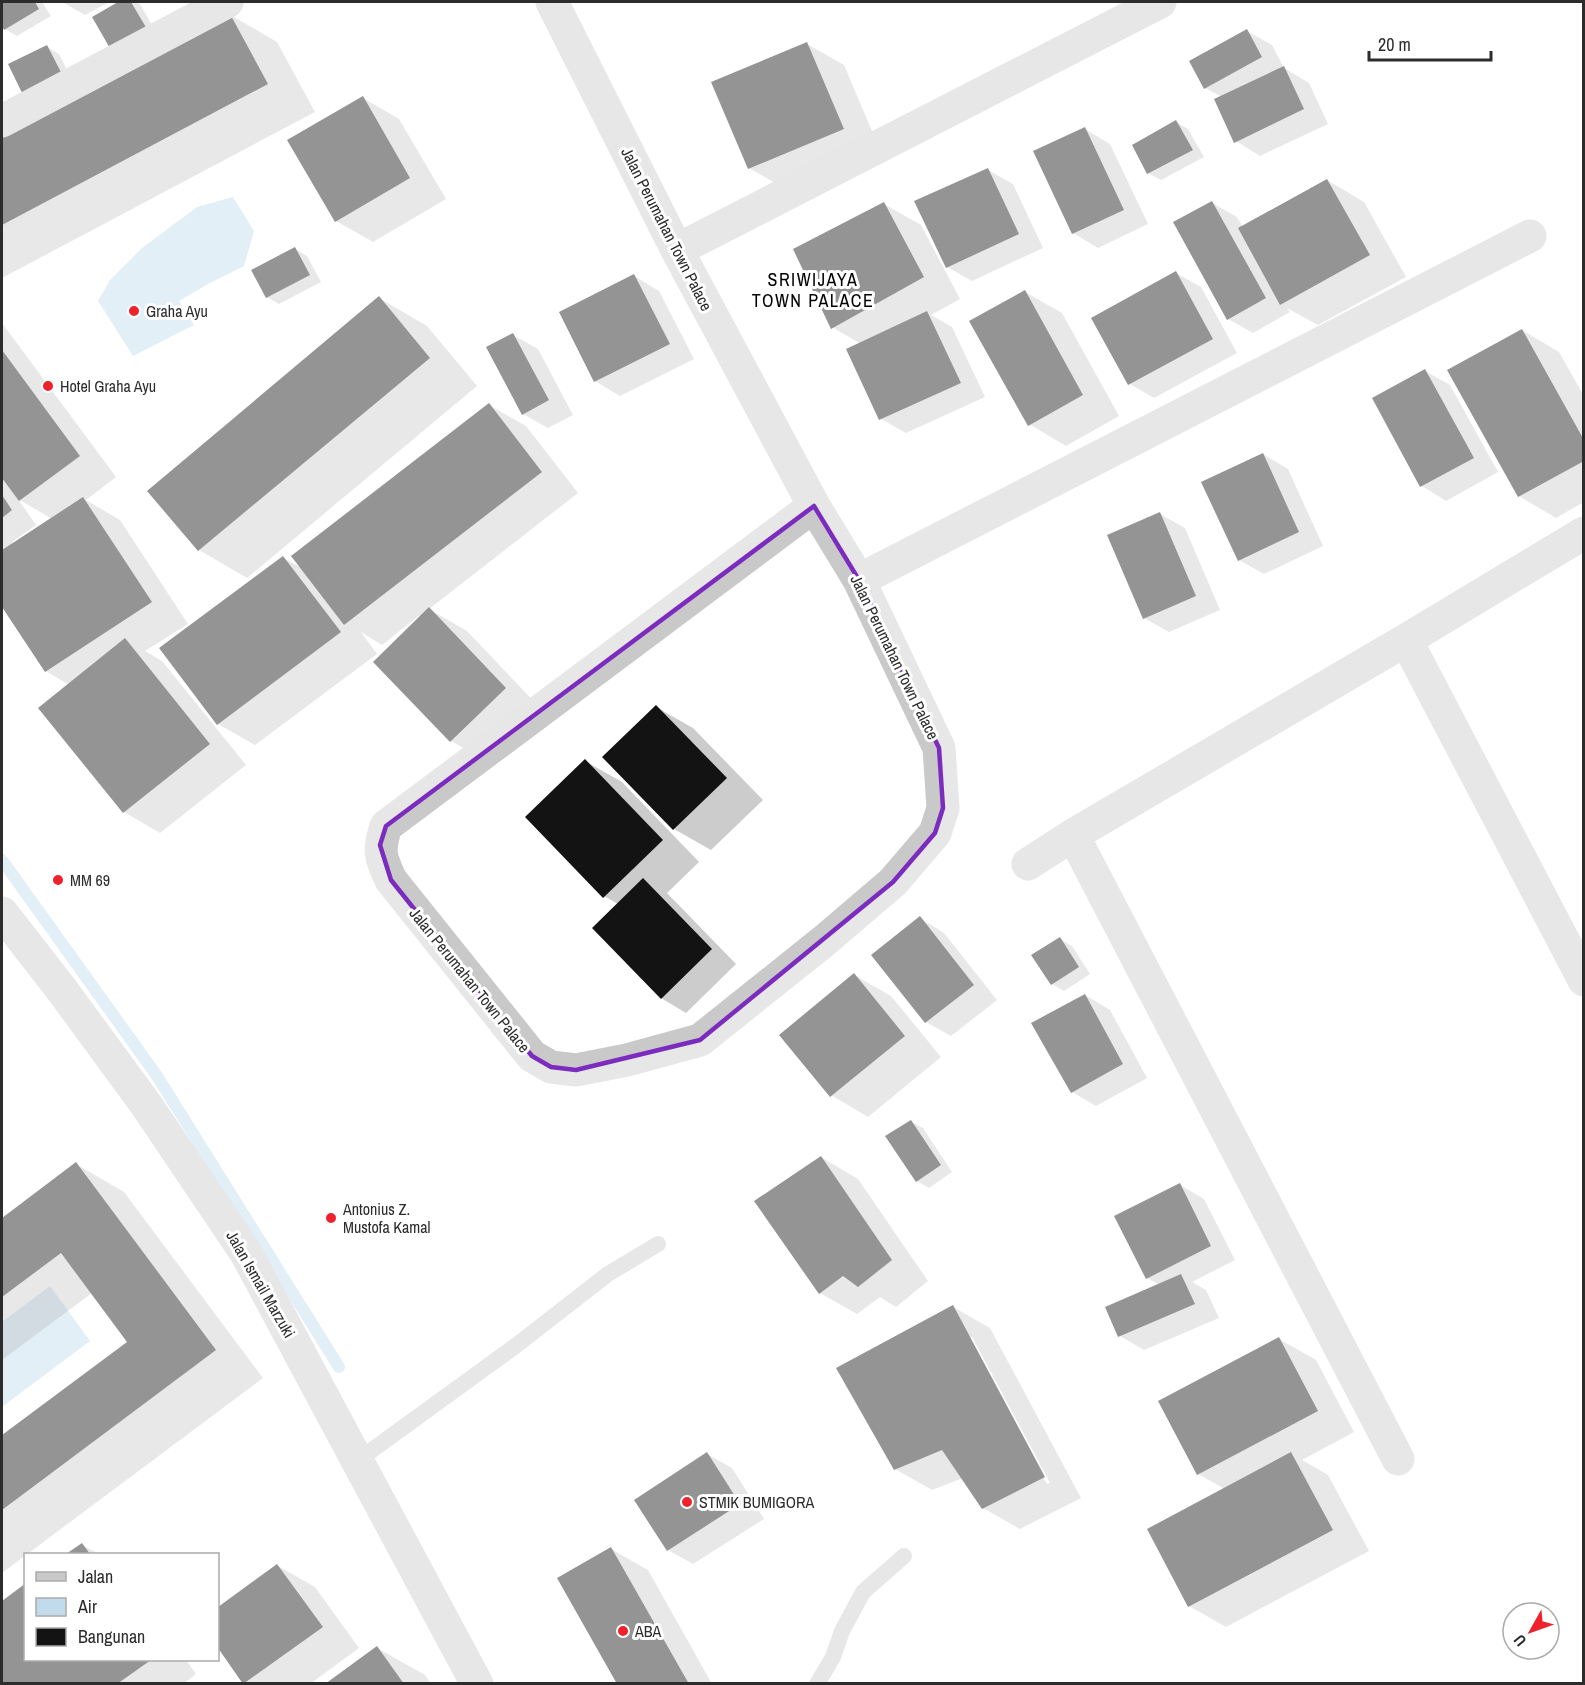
<svg xmlns="http://www.w3.org/2000/svg" width="1585" height="1685" font-family="'Archivo Narrow',sans-serif">
	<rect width="100%" height="100%" fill="#fff"/>
	<path fill="#c2dbec" d="M233,197L254,231L244,266L208,284L179,301L194,325L133,356L98,301L110,280L142,248L197,207Z
		M50,1286L90,1341L2,1407V1322Z"/>
	<path fill="#0003" fill-rule="evenodd" d="M2,2H42L51,16L17,36L5,29L2,23Z
		M62,2H109L85,15Z
		M121,2H135L140,4L158,36L94,18Z
		M229,14L277,42L315,112L2,278V135Z
		M1247,31L1272,45L1284,68L1309,83L1328,124L1260,156L1236,141L1222,97L1205,88Z
		M807,44L844,65L880,150L786,189L749,168Z
		M47,47L59,54L76,87L10,65Z
		M363,98L399,119L446,199L373,242L336,221Z
		M1176,122L1188,129L1204,157L1161,180L1148,173L1134,146Z
		M1085,129L1110,144L1148,224L1098,248L1073,233Z
		M988,170L1013,184L1043,248L972,281L947,267Z
		M1327,180L1364,202L1406,277L1318,325L1287,308L1290,312L1253,333L1228,319L1212,203L1237,217L1243,227Z
		M884,204L921,225L960,299L931,315L952,327L985,397L906,433L881,419L861,344L832,327Z
		M295,249L307,256L321,282L279,304L267,297Z
		M1176,273L1201,287L1237,353L1154,398L1130,384Z
		M634,276L659,291L694,359L620,396L595,381Z
		M1025,292L1062,313L1119,416L1066,446L1029,424Z
		M379,298L427,326L477,386L247,578L199,550L149,491Z
		M2,323L116,477L86,500L120,520L188,624L145,651L162,661L246,765L160,833L124,812L69,685L46,671L2,604ZM18,499L52,519L13,544L12,542L36,525Z
		M1522,330L1559,352L1584,396V502L1556,518L1519,496Z
		M513,335L538,349L573,415L548,428L523,414Z
		M1425,371L1450,385L1498,472L1446,501L1422,486L1374,399Z
		M489,405L526,426L578,493L429,609L467,631L542,710L488,762L451,741L420,615L382,645L361,632L377,654L255,745L218,724L283,558L302,568Z
		M1263,454L1288,469L1323,546L1264,574L1239,560Z
		M1160,514L1185,528L1220,610L1169,632L1144,618Z
		M656,707L693,728L763,800L711,850L674,829Z
		M585,761L622,782L699,862L667,893L736,964L686,1013L661,998L618,904L604,896Z
		M920,918L944,933L997,1000L951,1036L926,1022Z
		M1060,939L1072,946L1090,974L1064,991L1052,984Z
		M854,975L891,996L941,1057L868,1117L831,1095Z
		M1085,995L1110,1010L1147,1078L1096,1106L1072,1092Z
		M911,1122L923,1128L952,1172L929,1188L917,1181Z
		M821,1157L858,1179L928,1281L896,1307L880,1297L857,1314L820,1293Z
		M76,1164L124,1192L263,1378L2,1573V1437L129,1342L92,1293L2,1360V1220Z
		M1180,1185L1204,1199L1235,1260L1192,1282L1206,1290L1219,1318L1144,1350L1120,1336L1160,1285L1147,1278Z
		M953,1307L990,1328L1081,1498L1020,1529L983,1508L963,1478L932,1490L895,1469ZM968,1337H972L1050,1483L1047,1484Z
		M1279,1339L1316,1360L1354,1432L1302,1460L1328,1475L1369,1551L1226,1627L1189,1606L1225,1489L1198,1474Z
		M707,1454L732,1468L764,1519L693,1564L668,1550Z
		M82,1545L99,1554H68Z
		M611,1549L648,1570L712,1684H619Z
		M278,1566L315,1587L359,1648L310,1684H246L218,1645V1609Z
		M26,1585V1660H186L196,1674L183,1684H2V1602Z
		M377,1648L425,1675L431,1684H328Z"/>
	<g fill="none" stroke-linecap="round" stroke-linejoin="round">
		<path stroke="#c2dbec" stroke-width="12" d="M2,860L157,1076L339,1367"/>
	</g>
	<path fill="#131313" d="M2,2H35L39,9L4,30L2,26Z
		M118,2H131L147,29L111,50L92,17Z
		M229,12L268,84L2,225V133Z
		M1247,29L1262,57L1204,89L1189,61Z
		M807,42L844,129L748,169L711,82Z
		M47,45L65,80L25,99L8,64Z
		M1284,66L1304,109L1234,143L1214,99Z
		M363,96L410,178L335,222L287,140Z
		M1176,120L1193,150L1147,174L1132,145Z
		M1085,127L1124,210L1072,234L1033,151Z
		M988,168L1019,234L946,268L914,201Z
		M1327,179L1370,255L1280,305L1238,228Z
		M1212,201L1266,298L1227,320L1173,222Z
		M884,202L924,277L831,329L793,249Z
		M295,247L310,275L266,298L251,270Z
		M1176,271L1213,339L1128,385L1091,318Z
		M634,274L670,344L594,382L559,312Z
		M1025,290L1083,395L1028,426L969,321Z
		M379,296L430,358L198,551L147,491Z
		M927,311L961,383L879,420L846,349Z
		M1522,329L1584,440V461L1518,497L1447,370Z
		M513,333L549,400L522,415L486,347Z
		M2,350L80,456L19,501L2,478Z
		M1425,369L1474,458L1420,487L1372,398Z
		M489,403L542,472L344,625L291,556Z
		M1263,453L1299,532L1238,561L1201,482Z
		M2,495L12,510L2,518Z
		M83,497L152,602L45,672L2,607V550Z
		M1160,512L1196,596L1143,619L1107,535Z
		M283,556L341,632L217,725L159,648Z
		M429,607L506,688L450,742L373,662Z
		M125,638L210,744L123,813L38,708Z
		M656,705L727,778L673,830L602,757Z
		M585,759L663,840L603,898L525,817Z
		M643,878L712,949L661,999L592,928Z
		M920,916L974,985L925,1023L871,955Z
		M1060,937L1079,967L1051,985L1031,955Z
		M854,973L905,1036L830,1097L779,1035Z
		M1085,994L1123,1064L1071,1093L1031,1023Z
		M911,1120L941,1165L916,1182L885,1136Z
		M821,1156L892,1260L858,1287L843,1276L819,1294L754,1201Z
		M76,1162L216,1350L2,1510V1435L127,1342L61,1253L2,1297V1218Z
		M1180,1183L1211,1246L1146,1279L1114,1216Z
		M1181,1274L1195,1304L1118,1337L1105,1307Z
		M953,1305L1045,1477L982,1509L942,1450L894,1470L836,1368Z
		M1279,1337L1318,1411L1197,1475L1158,1401Z
		M707,1452L740,1504L667,1551L634,1500Z
		M1291,1452L1333,1530L1188,1607L1147,1529Z
		M82,1543L90,1554H66Z
		M611,1547L689,1684H617L557,1578Z
		M277,1564L323,1627L243,1684L218,1648V1607Z
		M26,1583V1660H151L117,1684H2V1601Z
		M377,1646L404,1684H325Z"/>
	<g fill="none" stroke-linecap="round" stroke-linejoin="round">
		<path stroke="#c9c9c9" stroke-width="16" d="M357,1461L518,1344L608,1274L658,1244
			M817,1684L833,1657L842,1631L863,1592L904,1556"/>
		<path stroke="#c9c9c9" stroke-width="33" d="M552,2L677,250L814,506L859,580L939,748L943,808L935,833L893,882L824,941L700,1040L627,1060L576,1070L551,1067L532,1056L391,880C380,857 378,851 386,826L814,506
			M2,121L227,2
			M677,250L1160,2
			M859,580L1530,236
			M1406,640L1584,980
			M1073,835L1398,1459
			M1028,864L1073,835L1406,640L1584,533"/>
		<path stroke="#c9c9c9" stroke-width="33" d="M2,913L62,990L147,1106L246,1253L477,1684"/>
	</g>
	<path d="M0 0H1585V1685H0ZM814,506L859,580L939,748L943,808L935,833L893,882L700,1040L576,1070L551,1067L532,1056L391,880L380,845L386,826Z" fill="#fff" fill-opacity=".55" fill-rule="evenodd"/>
	<path fill="none" stroke="#7b2cbf" stroke-width="4.5" stroke-linejoin="round" d="M814,506L859,580L939,748L943,808L935,833L893,882L700,1040L576,1070L551,1067L532,1056L391,880L380,845L386,826Z"/>
	<g fill="#ee222c" stroke="#fff" stroke-width="2">
		<circle cx="134" cy="311" r="6"/>
		<circle cx="48" cy="386" r="6"/>
		<circle cx="58" cy="880" r="6"/>
		<circle cx="331" cy="1218" r="6"/>
		<circle cx="687" cy="1502" r="6"/>
		<circle cx="623" cy="1631" r="6"/>
	</g>
	<g text-anchor="middle" dominant-baseline="central" stroke-width="6" stroke-linejoin="round" paint-order="stroke">
		<g font-size="16" fill="#2c2c2c" stroke="#fff">
			<text transform="translate(667 229) rotate(63)">Jalan Perumahan Town Palace</text>
			<text transform="translate(895 657) rotate(64)">Jalan Perumahan Town Palace</text>
			<text transform="translate(470 980) rotate(51)">Jalan Perumahan Town Palace</text>
			<text transform="translate(261 1284) rotate(60)">Jalan Ismail Marzuki</text>
		</g>
		<g font-size="16" fill="#2c2c2c" stroke="#fff" text-anchor="start">
			<text x="146" y="311">Graha Ayu</text>
			<text x="60" y="386">Hotel Graha Ayu</text>
			<text x="70" y="880">MM 69</text>
			<text x="343" y="1209">Antonius Z.<tspan x="343" dy="18">Mustofa Kamal</tspan></text>
			<text x="699" y="1502">STMIK BUMIGORA</text>
			<text x="635" y="1631">ABA</text>
		</g>
		<g font-size="18" letter-spacing="1.5" fill="#000" stroke="#fff">
			<text x="813" y="279">SRIWIJAYA<tspan x="813" dy="21">TOWN PALACE</tspan></text>
		</g>
	</g>
	<rect width="1585" height="1685" fill="none" stroke="#2c2c2c" stroke-width="6"/>
	<rect x="24" y="1553" width="195" height="108" fill="#ffffff" stroke="#ababab" stroke-width="1.5"/>
	<rect x="36" y="1572" width="30" height="9" fill="#c9c9c9" stroke="#ababab" stroke-width="1.5"/>
	<text x="78" y="1583" font-size="18" fill="#2c2c2c">Jalan</text>
	<rect x="36" y="1598" width="30" height="18" fill="#c2dbec" stroke="#ababab" stroke-width="1.5"/>
	<text x="78" y="1613" font-size="18" fill="#2c2c2c">Air</text>
	<rect x="36" y="1628" width="30" height="18" fill="#131313" stroke="#ababab" stroke-width="1.5"/>
	<text x="78" y="1643" font-size="18" fill="#2c2c2c">Bangunan</text>
	<g transform="translate(1531 1631) rotate(230)"><circle r="28" fill="#ffffff" stroke="#ababab" stroke-width="1.5"/>
	<path d="M0-4.5L10 22L0 15L-10 22Z" fill="#ee222c"/>
	<text y="-9" font-size="16" font-weight="bold" text-anchor="middle" fill="#2c2c2c">U</text>
	</g>
	<path d="M1369 51v9h122v-9" fill="none" stroke="#2c2c2c" stroke-width="3"/>
	<text x="1378" y="51" font-size="18" fill="#2c2c2c" stroke="#ffffff" stroke-width="4.5" paint-order="stroke">20 m</text>
</svg>
